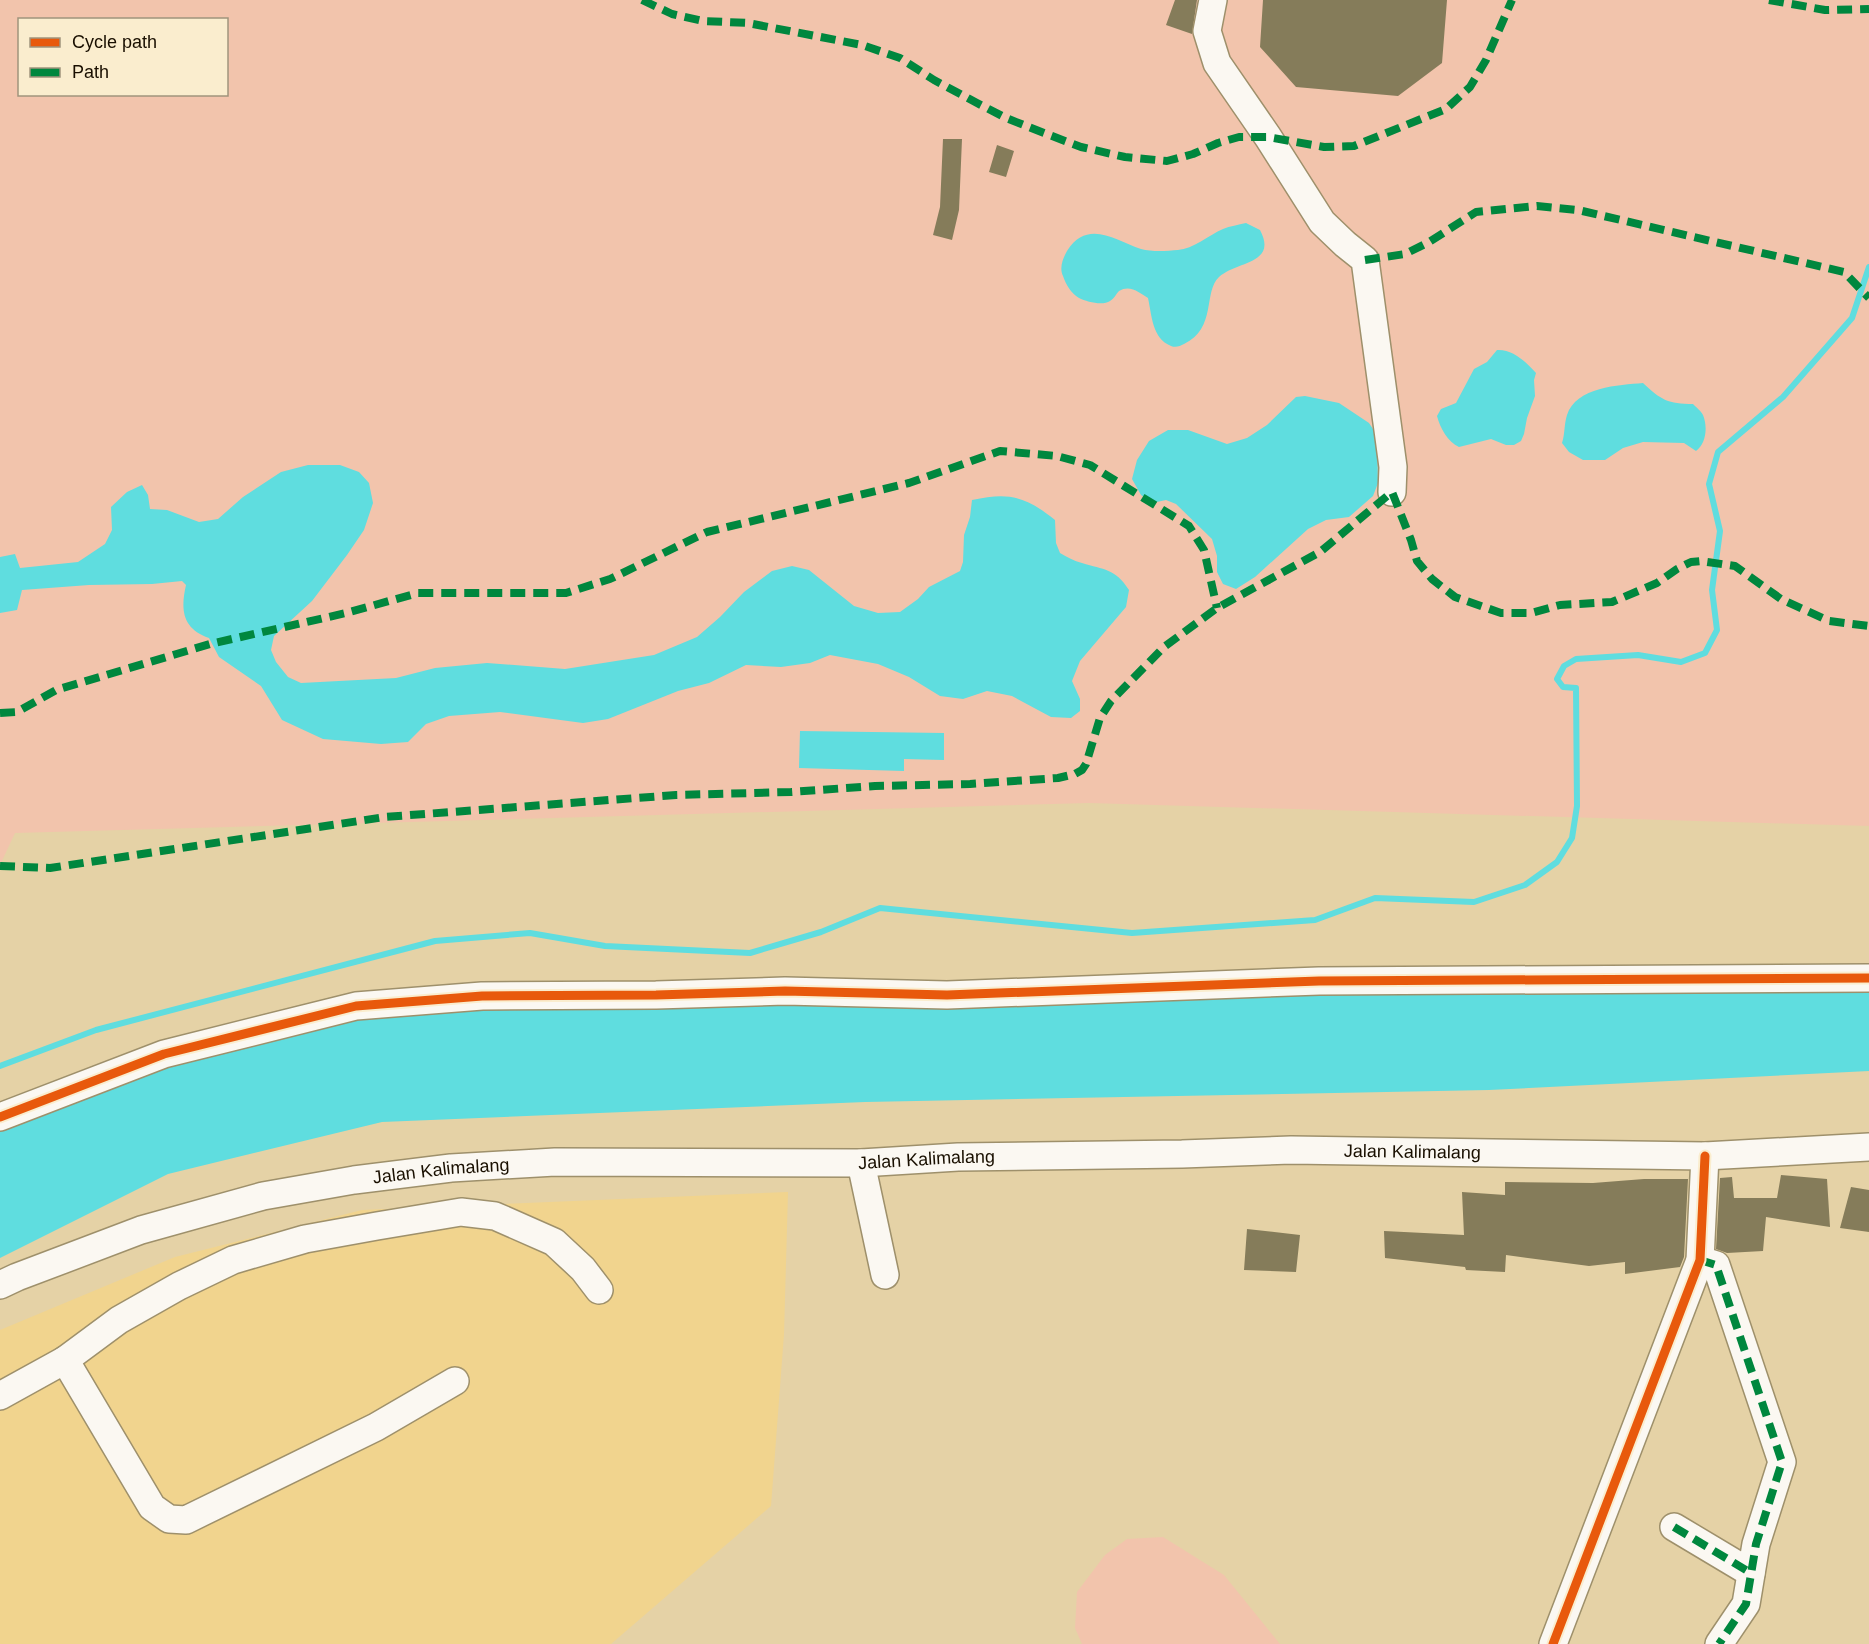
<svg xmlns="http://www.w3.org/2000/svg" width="1869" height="1644" font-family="Helvetica,sans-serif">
	<rect width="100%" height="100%" fill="#e5d2a6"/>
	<path fill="#f1d48e" d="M788,1192L784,1334L771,1506L611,1644H0V1330L175,1257L362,1210Z"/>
	<path fill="#f2c4ac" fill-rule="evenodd" d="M0,0H1869V826L1089,803L15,833L0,865ZM20,20H226V94H20Z
		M1163,1537L1224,1575L1280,1644H1082L1075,1628L1077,1592L1105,1555L1127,1539Z"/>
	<path fill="#5fdddf" d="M1246,223L1260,230C1278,264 1237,261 1219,277C1203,292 1217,328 1184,344C1180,346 1176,348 1171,346C1152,338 1152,316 1148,298C1140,293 1130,284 1119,291C1116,294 1114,299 1110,301C1103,306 1087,302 1079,298C1071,293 1066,285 1063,276C1059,268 1063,258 1067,251C1088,218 1116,241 1141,249C1152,252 1167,251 1178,250C1193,249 1209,235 1223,229C1230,226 1238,225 1246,223Z
		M1497,350C1513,349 1526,362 1536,373L1534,380L1535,396L1527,418L1524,434L1521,441L1514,445H1506L1491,439L1459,447C1448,442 1440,428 1437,416L1441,409L1456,403L1474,369L1487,362Z
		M1643,383C1661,400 1668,404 1693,404C1696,407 1701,411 1703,415C1708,427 1706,444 1696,451L1684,443L1643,442L1623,448L1605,460H1583L1569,452L1562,443C1565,434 1564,424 1567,415C1576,387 1619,385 1643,383Z
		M1305,396L1339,403L1369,423L1377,435L1378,483L1373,496L1349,517L1326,520L1308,529L1255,577L1236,589L1223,584L1217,572V556L1212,539L1176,504L1166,500L1152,503L1141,495L1132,479L1137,460L1149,441L1168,430H1188L1227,444L1247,438L1267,425L1296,397Z
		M308,465H340L359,472L369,483L373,503L364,530L347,555L312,601L274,636L271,650L276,662L288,677L301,683L396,678L435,668L487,663L565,669L654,655L697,637L720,617L744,592L772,571L792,566L809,570L854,606L878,613L900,612L918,599L929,587L960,571L963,562L964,535L970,517L972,500C1009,492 1025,496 1055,520L1056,543L1060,553C1067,557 1074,561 1082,563C1104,570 1115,568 1129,590L1126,607L1080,661L1072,681L1080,699V711L1071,718L1051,717L1012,696L987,691L963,699L940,696L909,677L878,664L830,655L810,663L781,667L746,665L709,683L678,691L608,719L583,723L500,712L449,716L426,724L408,742L381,744L323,739L282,720L261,686L219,657L209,638C183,629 180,611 186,585L182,581L152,584L89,585L22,590L17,610L0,613V557L15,554L20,568L78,562L105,544L112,530L111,507L127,492L142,485L148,495L150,509L167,510L199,522L218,519L243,497L281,472Z
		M800,731L944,733V760L904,759V771L799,768Z
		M1869,978V1071L1489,1090L865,1102L382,1122L168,1174L0,1258V1117L356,1006Z"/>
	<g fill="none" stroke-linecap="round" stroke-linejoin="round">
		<path stroke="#5fdddf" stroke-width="6" d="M0,1066L96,1030L435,941L530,933L605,946L750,953L821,932L880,908L1132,933L1315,920L1375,898L1474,902L1525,885L1557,862L1572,838L1577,806L1576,688L1563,687L1557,679L1564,666L1576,659L1638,655L1681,662L1705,653L1717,630L1712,590L1720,531L1709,484L1718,452L1783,397L1852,318L1869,267"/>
	</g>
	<path fill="#857c5a" d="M1175,0H1197L1192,34L1166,25Z
		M1263,0H1447L1442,63L1398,96L1296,87L1260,47Z
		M943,139H962L959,210L952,240L933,235L940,207Z
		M997,145L1014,151L1006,177L989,172Z
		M1781,1175L1827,1179L1830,1227L1766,1217L1763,1251L1727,1253L1716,1249L1720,1178L1732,1177L1734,1198H1777Z
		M1644,1179H1688L1684,1257L1680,1267L1625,1274V1262L1589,1266L1506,1255L1505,1272L1466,1270L1465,1267L1385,1258L1384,1231L1464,1235L1462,1192L1505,1195V1182L1593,1183Z
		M1851,1187L1869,1190V1232L1840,1228Z
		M1247,1229L1300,1235L1296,1272L1244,1270Z"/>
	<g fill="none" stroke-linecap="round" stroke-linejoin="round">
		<defs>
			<g id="minor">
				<path d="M1213,0L1207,31L1217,63L1268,137L1322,222L1345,244L1365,260L1393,467L1392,492"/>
				<path d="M0,1117L164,1054L356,1006L482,996L656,995L785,991L947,995L1319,981L1869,978"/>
				<path d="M861,1163L885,1275"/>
				<path d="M1700,1260L1716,1265L1782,1462L1756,1544L1746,1604L1719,1644"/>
				<path id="s1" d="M0,1285L17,1277L141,1230L263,1196L354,1180L451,1168L555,1162L861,1163L958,1157L1182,1154L1291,1150L1705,1156L1869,1147"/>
				<path d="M65,1360L152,1507L169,1519L186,1520L376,1427L455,1381"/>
				<path d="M0,1396L65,1360L119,1320L179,1286L233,1260L305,1239L377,1226L461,1212L495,1216L554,1242L583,1269L599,1290"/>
				<path d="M1674,1527L1751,1573"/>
				<path d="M1553,1644L1700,1260L1705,1156"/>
			</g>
		</defs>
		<use href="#minor" stroke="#9e906b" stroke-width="30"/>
		<use href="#minor" stroke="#fbf8f2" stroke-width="27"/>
		<path stroke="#00873e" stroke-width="8" stroke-dasharray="15 8" stroke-linecap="butt" d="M642,0L672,14L703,21L748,23L862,45L900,58L934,80L977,103L1006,118L1044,133L1081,147L1125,157L1167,161L1193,154L1218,143L1239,137H1268L1324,147L1354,146L1446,109L1470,87L1486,60L1512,0
			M1769,0L1825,10L1869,9
			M1365,260L1405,254L1429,242L1476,212L1537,206L1578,210L1844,272L1869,298
			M0,713L17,712L56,690L210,644L346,613L418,593H566L610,579L707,532L909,483L1000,451L1057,456L1090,465L1189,526L1204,550L1217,608
			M0,866L50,868L385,817L676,795L791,792L875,786L970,784L1058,778L1075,774L1082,770L1086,764L1100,718L1111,701L1164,647L1217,608L1320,552L1392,492L1411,540L1417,561L1432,579L1455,597L1501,613H1531L1560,605L1612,602L1657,583L1677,569L1691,562L1701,561L1735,566L1781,599L1829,621L1869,626
			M1700,1260L1716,1265L1782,1462L1756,1544L1746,1604L1719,1644
			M1674,1527L1751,1573"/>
		<defs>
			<path id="cycleway" d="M0,1117L164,1054L356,1006L482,996L656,995L785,991L947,995L1319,981L1869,978
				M1553,1644L1700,1260L1705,1156"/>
		</defs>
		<use href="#cycleway" stroke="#faedce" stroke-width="13"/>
		<use href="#cycleway" stroke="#e8590c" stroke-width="9"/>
	</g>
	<g text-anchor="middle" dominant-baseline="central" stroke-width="6" stroke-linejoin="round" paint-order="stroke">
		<g font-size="18" fill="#190f00" stroke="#faedce">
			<text stroke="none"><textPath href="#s1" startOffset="1430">Jalan Kalimalang</textPath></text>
			<text stroke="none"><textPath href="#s1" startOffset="944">Jalan Kalimalang</textPath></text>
			<text stroke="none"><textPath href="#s1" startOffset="458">Jalan Kalimalang</textPath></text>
		</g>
	</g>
	<rect x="18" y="18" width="210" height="78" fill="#faedce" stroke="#a0947c" stroke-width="1.5"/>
	<rect x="30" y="38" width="30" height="9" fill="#e8590c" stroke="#a0947c" stroke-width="1.5"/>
	<text x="72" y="48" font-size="18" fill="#190f00">Cycle path</text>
	<rect x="30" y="68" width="30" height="9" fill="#00873e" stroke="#a0947c" stroke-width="1.5"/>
	<text x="72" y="78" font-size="18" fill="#190f00">Path</text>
</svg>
